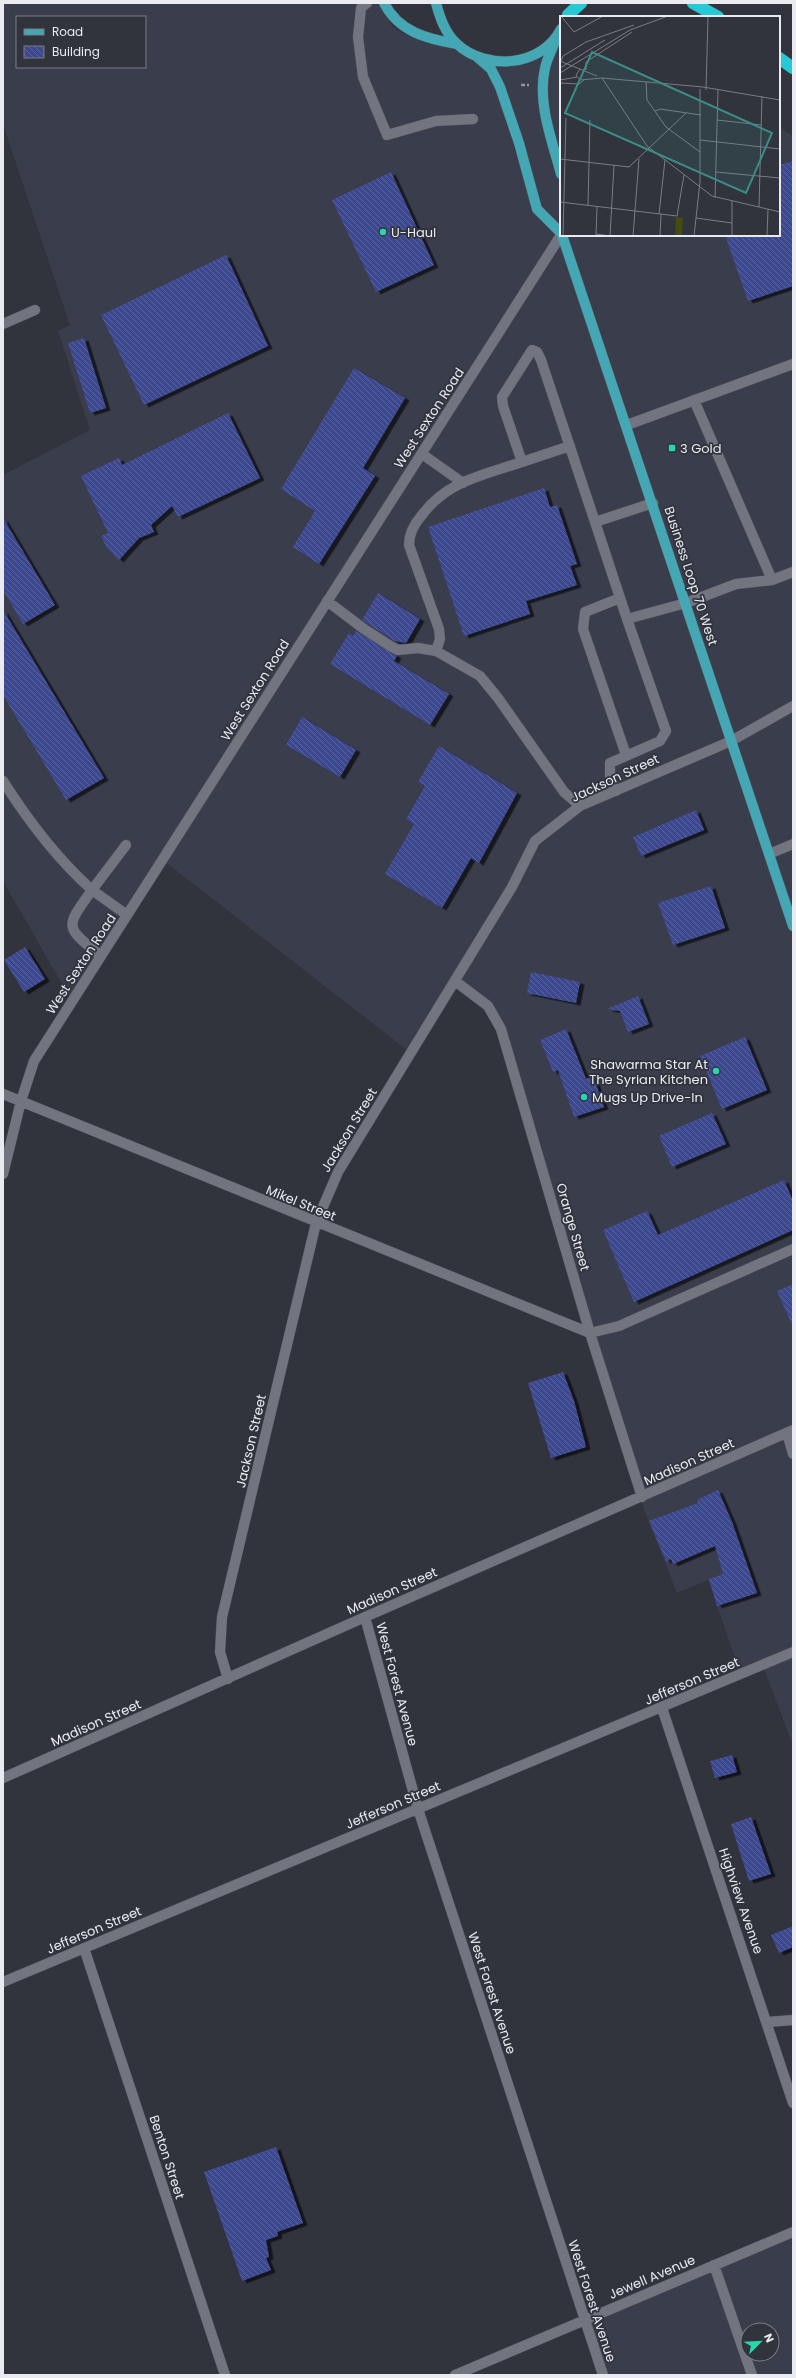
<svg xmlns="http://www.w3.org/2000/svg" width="796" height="2378" font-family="Poppins,sans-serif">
	<defs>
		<pattern id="building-back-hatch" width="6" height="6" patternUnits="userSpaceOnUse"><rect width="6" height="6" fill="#3e488f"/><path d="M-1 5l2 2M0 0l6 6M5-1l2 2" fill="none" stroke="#5a639f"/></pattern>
		<filter id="shadow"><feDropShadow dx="4.5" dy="2.5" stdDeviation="0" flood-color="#0009"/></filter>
	</defs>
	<rect width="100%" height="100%" fill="#31333d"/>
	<path fill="#3a3d4c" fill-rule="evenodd" d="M3,3H379L392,26L404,34L424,42L468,46L493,65L513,66L546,53L561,42V235H779V127L793,136V1745L764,1669L742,1678L708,1580L677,1593L644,1510L500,1029L487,1007L455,982L412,1054L164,861L70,998L3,881V475L90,430L58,331L70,325L3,124ZM17,17H145V67H17Z
		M793,2226V2375H607L589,2320ZM748,2330H772V2354H748Z"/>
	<path fill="url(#building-back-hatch)" filter="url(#shadow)" d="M793,161V286L748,301L725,235H779V165Z
		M391,172L434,265L376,292L332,200Z
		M226,255L268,346L144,405L101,315Z
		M84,338L106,408L90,413L68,343Z
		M354,368L405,398L363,468L375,476L319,564L293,547L315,511L281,489Z
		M228,413L260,478L178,517L172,506L151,525L154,532L139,538L119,560L107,548L101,536L108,533L81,476L119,458L122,465Z
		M544,488L550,507L557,505L577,564L570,566L577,585L526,601L530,614L464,636L428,527Z
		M3,518L55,605L23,624L3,590Z
		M378,593L420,619L406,643L395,641L362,620Z
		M3,610L104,778L66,800L3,695Z
		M356,631L397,656L394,661L449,694L430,725L330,664L349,633L353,636Z
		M302,717L356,750L340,777L286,745Z
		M439,746L517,793L479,863L471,858L442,908L385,874L414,824L406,819L425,786L418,782Z
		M696,810L704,830L641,856L633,837Z
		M711,886L725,928L673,945L658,903Z
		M25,947L45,979L24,992L4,960Z
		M531,972L580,982L576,1003L527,993Z
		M638,996L649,1024L628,1032L620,1011L607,1009Z
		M566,1029L586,1079L593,1076L604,1107L574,1117L558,1070L553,1072L540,1040Z
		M745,1037L767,1090L722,1109L700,1056Z
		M712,1113L726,1144L672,1167L659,1136Z
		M784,1180L793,1201V1230L634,1302L603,1230L647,1211L658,1235Z
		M793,1284V1327L777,1291Z
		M563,1372L574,1401L586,1447L551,1458L528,1383Z
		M718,1490L732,1522L757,1593L717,1606L709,1579L723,1574L715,1546L673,1564L671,1559L666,1561L649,1521L698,1503L697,1500Z
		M732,1755L737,1772L715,1778L710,1761Z
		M751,1817L771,1874L749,1881L731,1824Z
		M793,1926V1947L779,1953L771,1935Z
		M276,2147L303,2223L277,2232L278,2236L266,2240L269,2257L266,2258L271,2270L242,2281L204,2172Z"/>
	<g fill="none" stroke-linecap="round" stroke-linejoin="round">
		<defs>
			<path id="minor" d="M367,3L361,8L358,37L363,77L387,135L436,121L473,119
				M3,324L35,310
				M694,400L772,580
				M627,425L793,364
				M570,446L522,462L503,406L502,397L532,350L537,352L541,360L595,522
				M422,454L463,483
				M653,503L595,522L627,619L686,603L736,584L772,580L793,572
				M620,598L585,612L583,629L626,755
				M327,601L364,629L392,647L398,650L418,648L436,651L480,676L498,698L564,792L580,806
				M436,651L440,639L439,629L409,545C409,533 414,524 422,515C447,481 483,475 522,462
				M3,781C29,822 56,858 92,890L126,845
				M616,791L610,776V763L660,741L666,731L627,619
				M769,854L793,844
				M101,956C64,926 65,928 92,890L127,915
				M455,981L488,1006L501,1029L590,1333L642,1497
				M3,1094L590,1333L619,1326L793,1249
				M3,1174L21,1101L34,1061L561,235
				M787,1433L793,1454
				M365,1617L418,1809L603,2375
				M228,1679L220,1652L222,1617L316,1223L338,1172L512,887L535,841L580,806L731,741L793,706
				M662,1708L793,2103
				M3,1778L365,1617L793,1430
				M84,1948L225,2375
				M3,1982L793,1652
				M768,2022L793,2020
				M714,2265L752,2375
				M455,2375L793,2232"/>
			<path id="major" d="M384,3C399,32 427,39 457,44
				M436,3C440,18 445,33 457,44C486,71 542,67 561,29
				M556,39C553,48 547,58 545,68C537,103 552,140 561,174
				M476,56L491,69L500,87L519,143L537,209L561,233
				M562,235L793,926"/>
			<path id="highway" d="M693,3L718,17
				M568,15L581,3
				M779,58L793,68"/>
		</defs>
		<use href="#minor" stroke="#4f5159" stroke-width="11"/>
		<use href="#major" stroke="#4f5159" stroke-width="11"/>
		<use href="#highway" stroke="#4f5159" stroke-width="13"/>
		<path stroke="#93959d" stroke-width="2.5" stroke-dasharray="4 2" stroke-linecap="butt" d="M521,85H529"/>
		<use href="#minor" stroke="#727580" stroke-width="10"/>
		<use href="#major" stroke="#44a7b3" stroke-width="10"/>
		<use href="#highway" stroke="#26c9d5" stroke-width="12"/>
	</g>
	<g fill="#29d5ad" stroke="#31333d" stroke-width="1.5">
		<circle cx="383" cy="232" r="4"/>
		<rect x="668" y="444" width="8" height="8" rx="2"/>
		<circle cx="716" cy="1071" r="4"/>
		<circle cx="584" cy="1097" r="4"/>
	</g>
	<g text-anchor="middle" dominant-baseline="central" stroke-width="3.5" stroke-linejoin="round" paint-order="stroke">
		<g font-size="13" fill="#e9ebf1" stroke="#31333d" text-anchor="start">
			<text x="391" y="232">U-Haul</text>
			<text x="680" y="448">3 Gold</text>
			<text x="708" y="1064" text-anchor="end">Shawarma Star At<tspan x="708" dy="15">The Syrian Kitchen</tspan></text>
			<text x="592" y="1097">Mugs Up Drive-In</text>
		</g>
		<g font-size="13" fill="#e9ebf1" stroke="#31333d">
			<text transform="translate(429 418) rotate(-57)">West Sexton Road</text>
			<text transform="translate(691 576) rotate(72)">Business Loop 70 West</text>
			<text transform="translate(255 690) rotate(-58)">West Sexton Road</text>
			<text transform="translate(615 778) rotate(-25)">Jackson Street</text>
			<text transform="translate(81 964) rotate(-57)">West Sexton Road</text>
			<text transform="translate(349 1130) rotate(-59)">Jackson Street</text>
			<text transform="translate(301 1203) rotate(22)">Mikel Street</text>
			<text transform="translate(573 1227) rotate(74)">Orange Street</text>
			<text transform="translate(251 1441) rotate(-77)">Jackson Street</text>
			<text transform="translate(689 1462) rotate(-24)">Madison Street</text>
			<text transform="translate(392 1591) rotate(-24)">Madison Street</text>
			<text transform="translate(692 1681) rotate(-23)">Jefferson Street</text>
			<text transform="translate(397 1684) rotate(75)">West Forest Avenue</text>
			<text transform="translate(96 1723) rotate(-24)">Madison Street</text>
			<text transform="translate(393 1805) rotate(-23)">Jefferson Street</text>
			<text transform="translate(741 1901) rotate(71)">Highview Avenue</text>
			<text transform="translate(94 1930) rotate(-23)">Jefferson Street</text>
			<text transform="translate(492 1993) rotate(72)">West Forest Avenue</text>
			<text transform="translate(167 2157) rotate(72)">Benton Street</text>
			<text transform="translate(652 2277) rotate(-23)">Jewell Avenue</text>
			<text transform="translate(592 2301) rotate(72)">West Forest Avenue</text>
		</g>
	</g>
	<g transform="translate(560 16)">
		<rect width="220" height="220" fill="#31333d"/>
		<path d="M116,201L123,202L122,220H115Z" fill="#434d0f"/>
		<path fill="none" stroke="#7b7d85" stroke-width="1" d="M1,0L14,16L43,0M0,45L37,60M1,45L3,40L26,26L74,9M0,52L45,24M20,53L16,59L20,64L42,62L143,71L220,84M26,54V46L72,16M0,57L70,14L108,0M42,62L87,130L152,180L220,196M0,64L17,61M86,66L87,84L106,111L140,136M0,67L19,68L24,64M146,74L148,1M95,95L100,93L141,99M157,104L201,109M140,124L220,133M0,143L69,151L126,97M156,156L220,162M155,182L158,74M172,185V220M0,186L117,200L124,159M28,189L30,104M199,191L202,80M99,198L105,144M136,202L172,207M36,218L50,220M3,220L6,102M36,220L37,190M50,220L54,149M73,220L79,143M100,220L101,198M134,220L140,166V73M207,220L208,193"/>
		<path fill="#3b8d88" fill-opacity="0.15" stroke="#3b8d88" stroke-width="2" d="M32,36L212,117L186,177L5,97Z"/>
		<rect width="220" height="220" fill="none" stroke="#e9ebf1" stroke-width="2"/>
	</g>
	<rect width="796" height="2378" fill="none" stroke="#e9ebf1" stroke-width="8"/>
	<rect x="16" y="16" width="130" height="52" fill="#31333d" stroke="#7b7d85"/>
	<rect x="24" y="29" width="20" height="6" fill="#44a7b3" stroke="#7b7d85"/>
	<text x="52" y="36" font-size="12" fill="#e9ebf1">Road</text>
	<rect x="24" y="46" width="20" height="12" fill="url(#building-back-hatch)" stroke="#7b7d85"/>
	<text x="52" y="56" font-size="12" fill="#e9ebf1">Building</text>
	<g transform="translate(760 2342) rotate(66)"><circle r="19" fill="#31333d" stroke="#7b7d85"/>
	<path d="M0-3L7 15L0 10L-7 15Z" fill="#29d5ad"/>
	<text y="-6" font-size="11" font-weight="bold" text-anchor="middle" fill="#e9ebf1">N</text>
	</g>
</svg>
